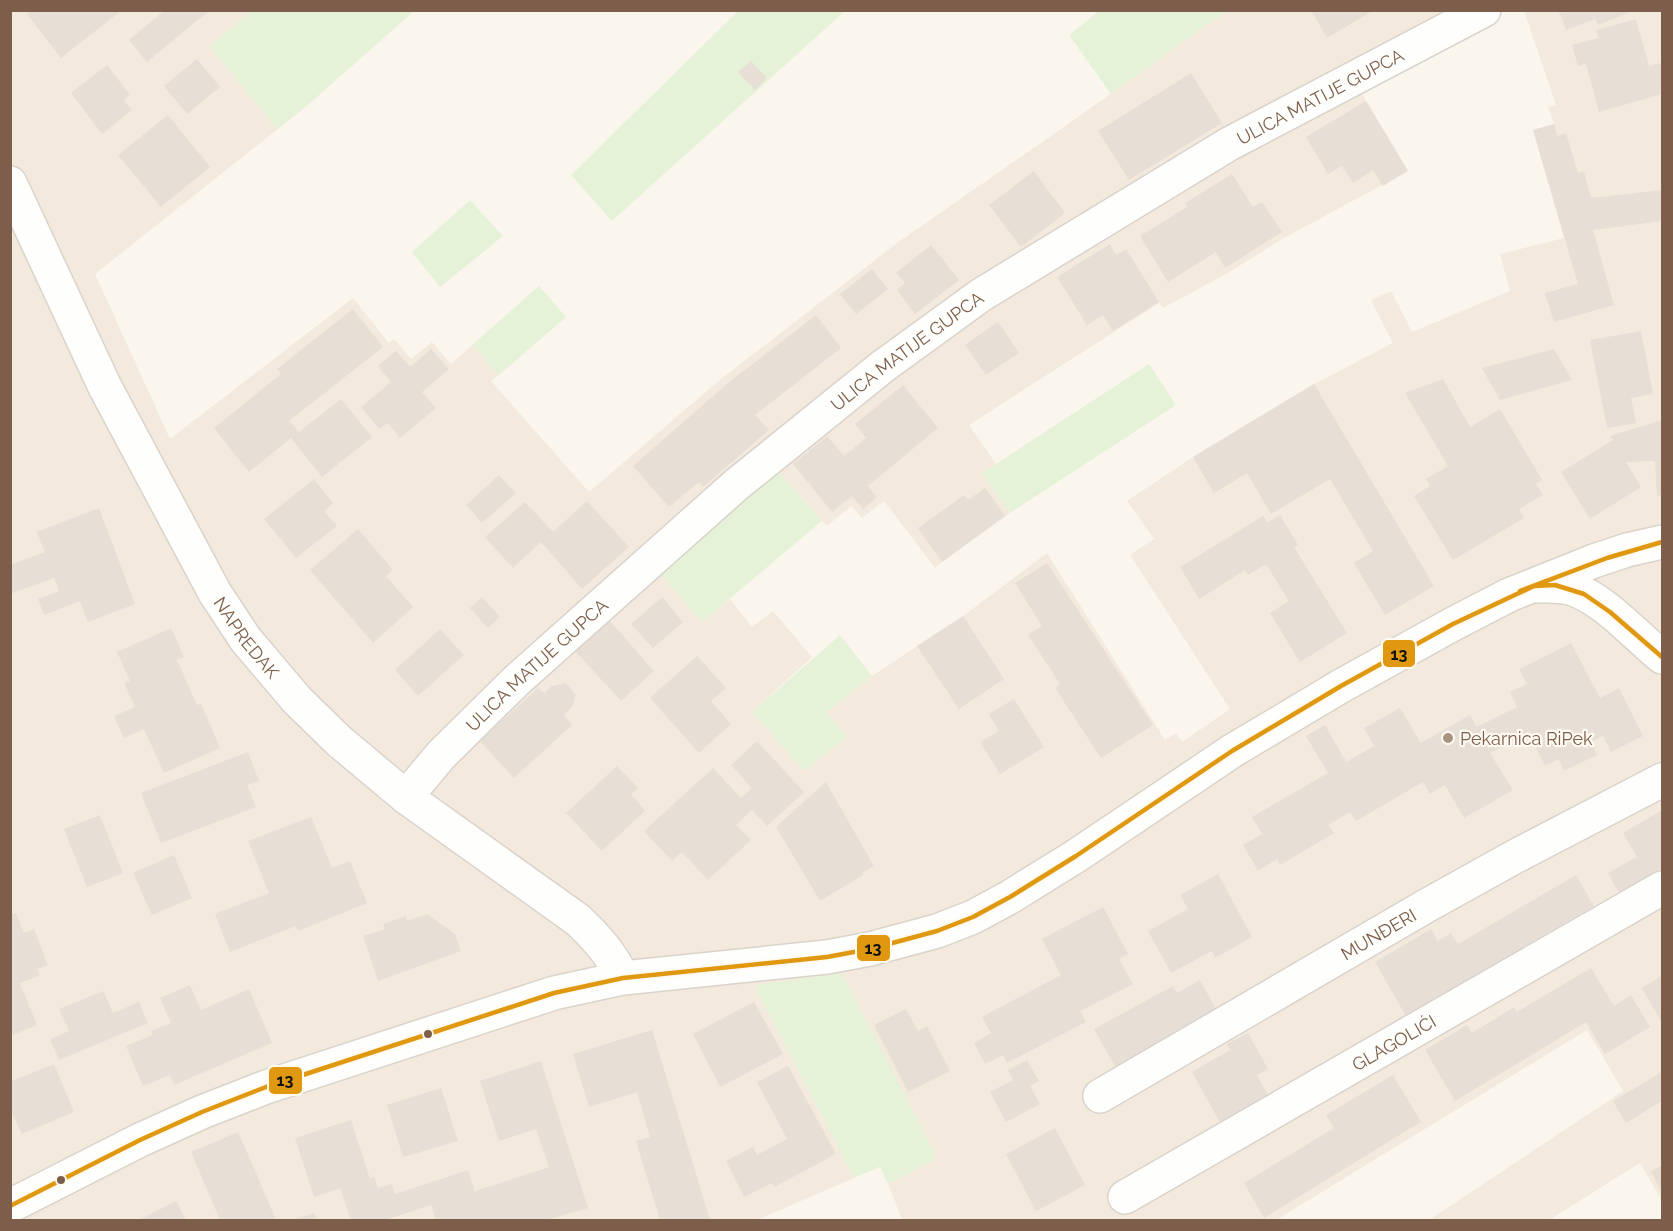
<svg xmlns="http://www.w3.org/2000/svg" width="1673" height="1231" font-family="Raleway,sans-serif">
	<rect width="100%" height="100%" fill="#faf6ee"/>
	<path fill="#f3e9dc" d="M10,11H414L303,109L95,274L170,439L353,298L389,343L394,339L411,359L432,342L451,364L472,345L499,375L491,381L589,492L716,383L897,243L1111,94L1226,11H1504L1359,89L1408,171L1284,238L1228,273L1163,308L1159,303L969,425L996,464L982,473L1010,513L942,562L935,568L884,501L862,518L851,506L827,526L772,464L702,622L730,599L752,627L773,611L812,657L752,712H827L872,676L963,616L1047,553L1165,740L1176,733L1182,742L1230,709L1130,555L1154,539L1127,501L1193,457L1314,384L1393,343L1371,300L1391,291L1412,332L1510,291L1500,254L1564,238L1533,130L1554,124L1548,107L1556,105L1524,11H1662V1201L1640,1163L1549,1220H1429L1623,1091L1587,1030L1276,1220H902L888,1184L937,1158L754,985L854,1178L757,1220H11Z"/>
	<path fill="#e6f2d8" d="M1100,10H1226V11L1111,94L1069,35Z
		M252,11V10L414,11L303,109L277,129L209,46Z
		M738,11H845L612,221L571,175Z
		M470,200L503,236L440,287L412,252Z
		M539,286L566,317L499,375L472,345Z
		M1149,364L1176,405L1010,513L982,473Z
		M772,464L822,521L702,622L653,565Z
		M840,635L872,676L827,712L847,737L804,771L752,712Z
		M842,973L937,1158L888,1184L880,1167L854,1178L754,985Z"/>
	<path fill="#e7dfd5" d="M32,10H122L61,58L27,14Z
		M165,10H210L147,62L129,40Z
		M1311,10H1374L1327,38Z
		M1558,10H1633V11L1598,25L1595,19L1566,30Z
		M1636,19L1649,66L1660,63L1662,70V94L1599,112L1586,64L1578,66L1572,45L1599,38L1596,30Z
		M197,59L220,87L187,114L164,86Z
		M751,61L767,78L755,90L738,72Z
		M107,65L130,95L124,100L132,110L102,134L71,93Z
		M1191,73L1222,123L1129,180L1098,131Z
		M1366,101L1408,171L1383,186L1373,170L1353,183L1342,166L1328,174L1306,137Z
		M168,115L210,167L161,207L118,155Z
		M1554,124L1557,136L1566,133L1578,173L1584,172L1591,198L1662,190V221L1593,230L1614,305L1554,322L1545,293L1578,284L1533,130Z
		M1034,171L1065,213L1021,247L989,205Z
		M1232,174L1253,207L1262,202L1282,232L1225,268L1216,252L1168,282L1140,236L1187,207L1185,203Z
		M1110,244L1116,255L1126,249L1159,302L1113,331L1103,315L1087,325L1057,277Z
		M931,245L959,280L915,314L897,290L905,283L896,273Z
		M872,269L888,289L856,314L840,294Z
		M353,309L383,347L289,421L299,432L341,399L372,437L322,477L291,438L249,472L214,428L281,374L277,369Z
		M816,315L841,348L755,415L769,430L703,487L699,482L669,507L633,466L728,383Z
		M998,322L1019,353L986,375L965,345Z
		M1641,331L1653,394L1631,398L1636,423L1607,428L1590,340Z
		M431,349L449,369L422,392L436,408L400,438L388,423L379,429L361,407L391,382L378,366L396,351L410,367Z
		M1554,349L1572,380L1500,400L1482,368Z
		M1443,379L1470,427L1500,409L1542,480L1536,484L1543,495L1519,509L1524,518L1453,560L1414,496L1430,486L1426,479L1448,466L1405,393Z
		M1314,384L1434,586L1385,615L1354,563L1373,551L1330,479L1271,514L1247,473L1214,493L1193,457Z
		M903,385L938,428L868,486L877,497L863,509L852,496L832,512L793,464L827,436L844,456L866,438L855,424Z
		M1662,420V495L1657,496L1655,461L1626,462L1641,487L1590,519L1561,472L1613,440L1610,436Z
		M499,475L516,493L482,523L466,505Z
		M314,479L333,503L324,511L337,526L296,558L264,519Z
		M985,488L1005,516L942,562L918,528L964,495L968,500Z
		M587,501L629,547L582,589L541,542L513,568L485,537L525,502L553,532Z
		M99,508L135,604L88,622L80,601L44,615L38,599L59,591L54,578L10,594V565L45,552L37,532Z
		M1280,515L1298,545L1294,547L1347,633L1300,662L1270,613L1289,601L1266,564L1248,575L1245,570L1199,599L1180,567L1263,516L1267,523Z
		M358,529L393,570L386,576L413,607L373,643L310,570Z
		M1047,563L1153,725L1101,758L1055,688L1060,684L1028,635L1042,626L1015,583Z
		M482,597L500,617L488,628L470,608Z
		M662,597L683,622L653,648L631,624Z
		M963,616L1004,679L959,709L917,646Z
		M609,620L654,671L621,701L575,651Z
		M171,628L184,657L177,660L197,705L201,704L220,748L164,773L144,729L124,738L114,716L135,707L124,683L130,681L117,652Z
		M440,629L464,655L418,696L395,670Z
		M1571,643L1600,698L1619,688L1643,736L1611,752L1603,736L1591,742L1597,755L1564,771L1559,759L1545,766L1529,734L1490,753L1513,790L1464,818L1445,785L1430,794L1423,782L1356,821L1350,812L1328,825L1334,833L1280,865L1277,859L1258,871L1243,845L1262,834L1252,817L1328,773L1306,736L1325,725L1346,762L1374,746L1364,728L1400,708L1421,743L1470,715L1477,727L1517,707L1510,692L1527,684L1519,669Z
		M697,656L726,688L711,701L731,724L699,753L650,698Z
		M566,683L576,695L572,707L564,715L572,725L514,778L480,741L538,688L544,693L552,686Z
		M1014,699L1044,747L1000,774L980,742L999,731L989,714Z
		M757,741L804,792L767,826L752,810L736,825L751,840L708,880L682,852L672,861L644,831L713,768L741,798L752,788L731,765Z
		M248,752L259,781L247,785L256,807L161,843L141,793Z
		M617,766L638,788L631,794L645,811L602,851L566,813Z
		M826,782L874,866L862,873L863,875L820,901L776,827Z
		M1662,810V868L1619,893L1608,873L1637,857L1623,833Z
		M100,815L123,873L87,887L64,829Z
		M311,817L332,868L350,861L367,903L298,931L296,926L230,952L215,914L269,893L248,841Z
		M174,855L192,898L152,915L133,873Z
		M1218,874L1252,937L1215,958L1212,951L1171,973L1148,931L1188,909L1180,895Z
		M1576,875L1594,906L1406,1016L1375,962L1431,929L1438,941L1451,933L1458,944Z
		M1103,907L1128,954L1119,959L1133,984L1080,1011L1086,1022L1007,1063L1003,1055L985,1064L974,1043L991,1033L982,1017L1061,975L1042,939Z
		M16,913L24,933L34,929L48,965L37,969L40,975L20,983L37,1025L10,1036V915Z
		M427,914L455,934L461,951L378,981L363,936L385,929L383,924L406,916L407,921Z
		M1591,968L1614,1006L1631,995L1650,1027L1605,1054L1586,1022L1455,1101L1425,1050L1467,1025L1472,1033L1514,1007L1517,1012Z
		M1662,976V1023L1642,988Z
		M1200,980L1217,1011L1116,1068L1094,1029L1173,986L1177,993Z
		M190,985L201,1010L249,989L272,1043L174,1085L170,1075L143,1086L126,1046L153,1035L151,1031L171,1023L160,998Z
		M103,991L113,1013L139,1002L148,1023L59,1060L50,1039L69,1031L59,1009Z
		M754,1002L783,1054L720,1087L693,1034Z
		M906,1009L918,1031L927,1026L950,1071L908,1092L874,1025Z
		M652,1030L682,1128L710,1220H660L636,1141L650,1137L637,1092L589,1107L573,1054Z
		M1248,1033L1268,1069L1257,1075L1269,1097L1221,1124L1192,1072L1230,1050L1227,1044Z
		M1027,1060L1039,1081L1030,1086L1040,1104L1006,1122L990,1092L1013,1080L1008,1070Z
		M541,1061L588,1208L546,1220H436L431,1205L388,1219V1220H351L340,1188L314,1197L295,1138L351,1120L370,1179L374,1177L378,1188L392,1184L395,1194L468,1170L475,1191L549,1167L536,1129L499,1141L480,1081Z
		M54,1064L74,1112L22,1134L10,1108V1082Z
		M788,1066L836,1154L774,1187L772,1183L744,1197L726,1161L753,1147L757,1155L787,1139L757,1082Z
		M1662,1072V1105L1660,1102L1626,1123L1613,1101Z
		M1393,1075L1421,1122L1264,1218L1244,1183L1334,1128L1326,1115Z
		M441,1088L458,1141L403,1157L387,1105Z
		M1055,1128L1085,1185L1036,1211L1006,1154Z
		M238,1132L256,1173L276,1220H220L191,1152Z
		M1662,1165V1192L1651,1172Z
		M176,1201L186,1220H139Z
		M314,1213L317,1220H293Z"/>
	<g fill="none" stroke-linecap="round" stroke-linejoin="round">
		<defs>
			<g id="minor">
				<path id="s1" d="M10,183L105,387L215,593L246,640L297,700L339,741L406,797L578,920C598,939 611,954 623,978"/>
				<path id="s2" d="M406,797L441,755L516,681L736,485L882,367L981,295L1229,144L1484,10"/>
				<path id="s3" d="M1100,1096L1426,906L1516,856L1662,780"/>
				<path id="s4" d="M1125,1197L1662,888"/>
			</g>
			<path id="secondary" d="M1536,586C1549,586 1561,585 1573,589C1605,600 1636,636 1662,657
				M10,1206L140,1140L202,1112L266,1087L554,993L623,978L827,957L870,949L937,931L973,917L1010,897L1076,856L1232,751L1341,686L1453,624L1509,595L1594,561L1627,550L1662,542"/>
		</defs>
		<use href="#minor" stroke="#dad3cc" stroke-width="36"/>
		<use href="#secondary" stroke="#dad3ca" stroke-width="36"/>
		<use href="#minor" stroke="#fefefc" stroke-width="33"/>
		<use href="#secondary" stroke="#fefefc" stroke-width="33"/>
		<defs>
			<path id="bus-1" d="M1520,591L1607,558L1662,542
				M10,1206L140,1140L202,1112L266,1087L554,993L623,978L827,957L870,949L937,931L973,917L1010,897L1076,856L1232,751L1341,686L1453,624L1534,586L1555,585L1584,594L1610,612L1662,657"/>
		</defs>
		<use href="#bus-1" stroke="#fffbf3" stroke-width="9"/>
		<use href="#bus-1" stroke="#df980f" stroke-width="4.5"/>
	</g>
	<circle fill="#a99383" stroke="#fffbf3" stroke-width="2" cx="1448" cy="738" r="6"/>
	<g fill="#7d5e4a" stroke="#fffbf3" stroke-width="2">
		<circle cx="428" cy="1034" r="5"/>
		<circle cx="61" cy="1180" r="5"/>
	</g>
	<g text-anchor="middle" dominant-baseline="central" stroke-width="4.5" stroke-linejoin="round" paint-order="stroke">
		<g font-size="18" fill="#7d5e4a" stroke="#fffbf3">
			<text stroke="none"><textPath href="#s2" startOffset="1158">ULICA MATIJE GUPCA</textPath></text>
			<text stroke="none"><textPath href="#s2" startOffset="672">ULICA MATIJE GUPCA</textPath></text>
			<text stroke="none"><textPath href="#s1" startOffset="513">NAPREDAK</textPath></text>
			<text stroke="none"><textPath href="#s2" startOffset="186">ULICA MATIJE GUPCA</textPath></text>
			<text stroke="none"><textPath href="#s3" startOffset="322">MUNĐERI</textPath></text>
			<text stroke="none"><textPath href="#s4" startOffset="310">GLAGOLIĆI</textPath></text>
		</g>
		<g font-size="18" fill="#7d5e4a" stroke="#fffbf3" text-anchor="start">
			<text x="1460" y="738">Pekarnica RiPek</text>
		</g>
	</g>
	<g stroke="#fffbf3" stroke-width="2">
		<rect x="1382" y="639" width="34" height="29" rx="6" fill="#df980f"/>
		<rect x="856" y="934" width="35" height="28" rx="6" fill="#df980f"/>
		<rect x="268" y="1066" width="35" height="29" rx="6" fill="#df980f"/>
	</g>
	<g font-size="16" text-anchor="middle" font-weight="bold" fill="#111">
		<text x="1399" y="660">13</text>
		<text x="873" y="954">13</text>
		<text x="285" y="1086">13</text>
	</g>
	<rect width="1673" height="1231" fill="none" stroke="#7d5e4a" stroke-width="24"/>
</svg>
